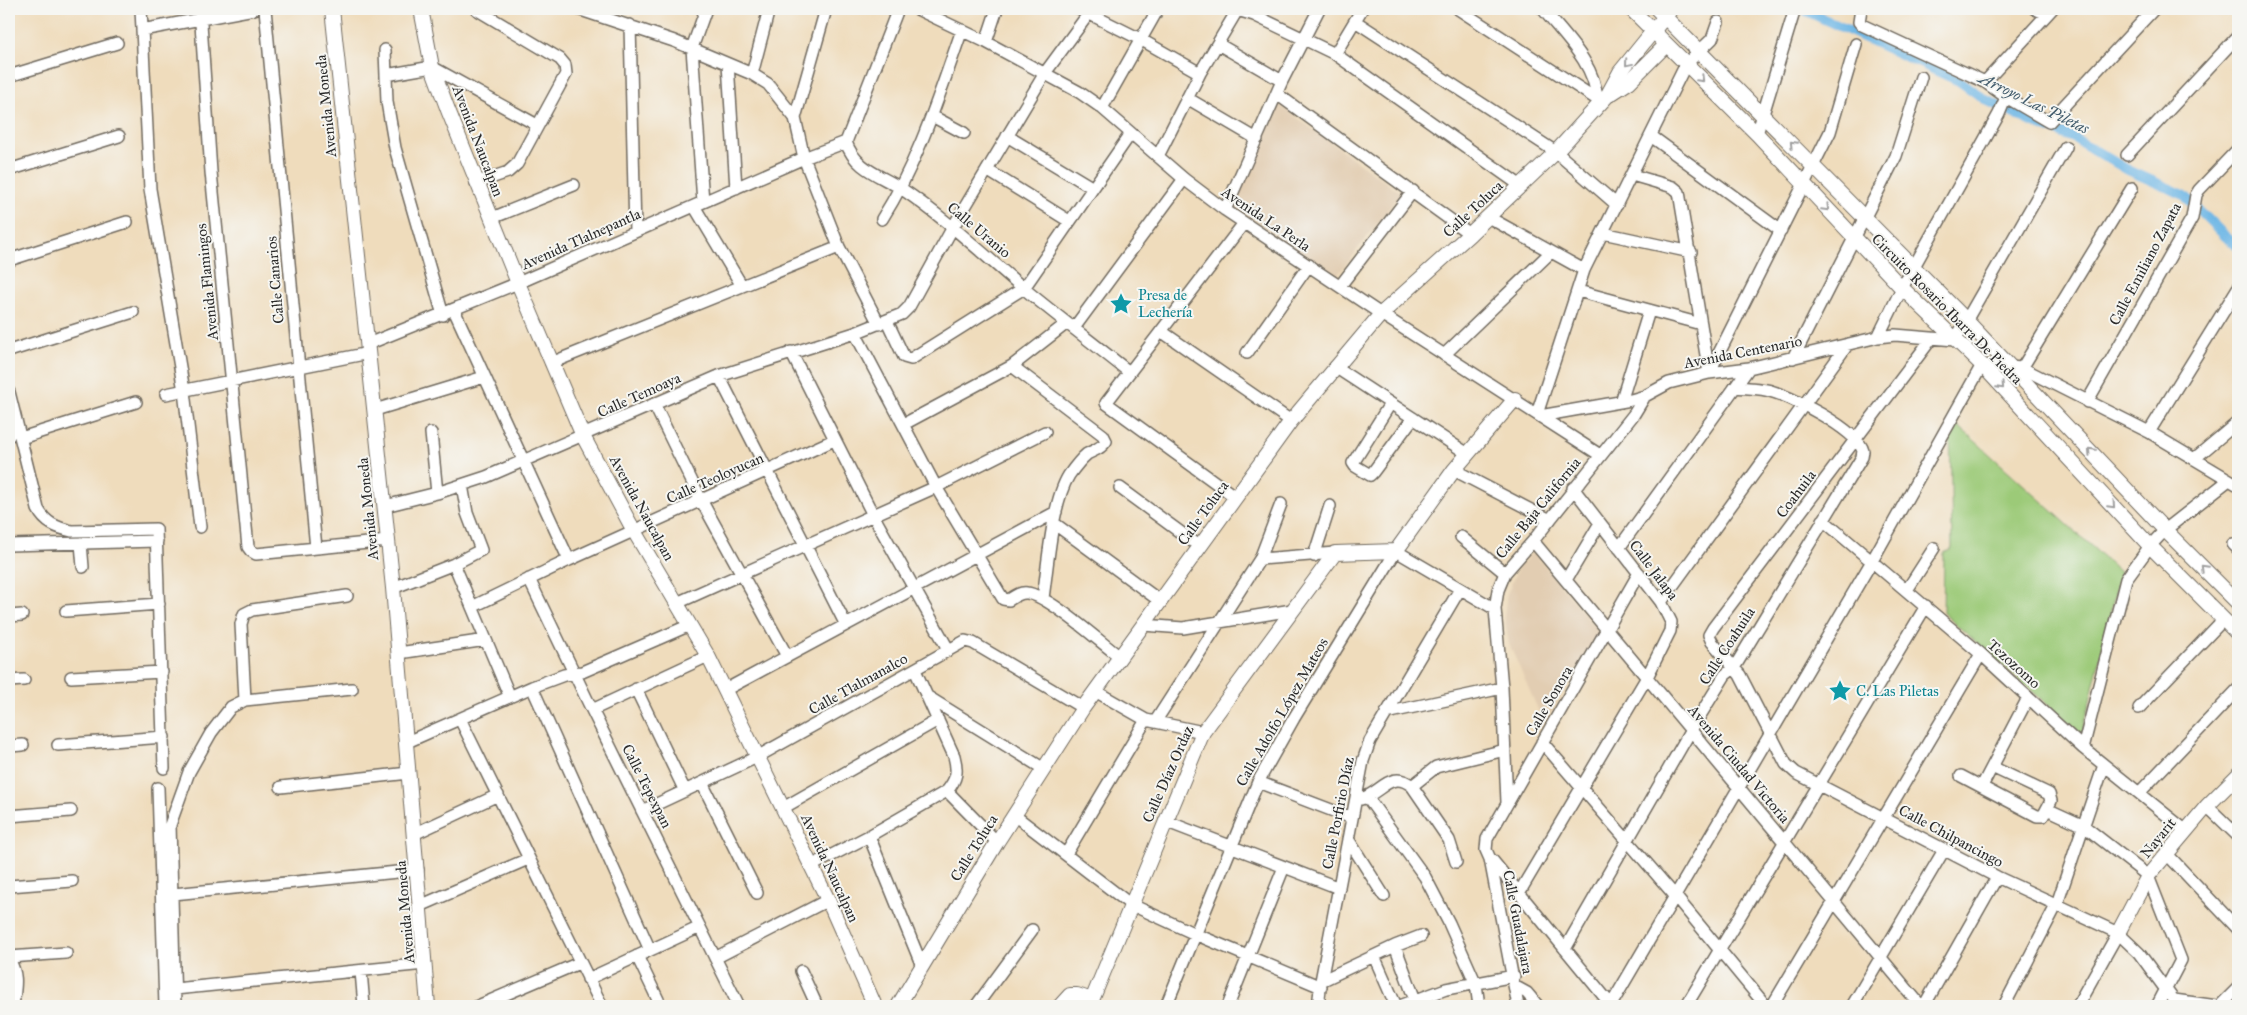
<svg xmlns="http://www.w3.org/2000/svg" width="2247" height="1015" font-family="'IM FELL Great Primer',serif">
	<rect width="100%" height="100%" fill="#f6f6f2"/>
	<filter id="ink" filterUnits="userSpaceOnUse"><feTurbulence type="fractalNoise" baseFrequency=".02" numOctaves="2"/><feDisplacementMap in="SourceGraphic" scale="10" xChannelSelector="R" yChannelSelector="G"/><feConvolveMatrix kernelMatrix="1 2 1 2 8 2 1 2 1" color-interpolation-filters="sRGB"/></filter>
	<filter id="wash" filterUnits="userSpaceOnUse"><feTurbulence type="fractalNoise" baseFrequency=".0096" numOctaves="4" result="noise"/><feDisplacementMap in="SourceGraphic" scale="20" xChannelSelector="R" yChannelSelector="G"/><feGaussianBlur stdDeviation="1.12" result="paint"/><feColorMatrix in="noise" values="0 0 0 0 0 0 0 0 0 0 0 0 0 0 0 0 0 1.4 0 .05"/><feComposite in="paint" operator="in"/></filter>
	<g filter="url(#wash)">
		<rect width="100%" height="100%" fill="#efdcbc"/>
		<path fill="#e2cdb2" d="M1278,104L1401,193L1337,276L1231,205Z
			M1533,552L1600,633L1544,723L1509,644L1504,615L1507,594L1518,568Z"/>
		<path fill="#9cca78" stroke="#647a52" d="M1954,422L2120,572L2082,735L1943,613L1944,553L1952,549L1950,427Z"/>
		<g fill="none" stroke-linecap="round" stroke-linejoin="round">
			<path stroke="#6db6e5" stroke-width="10" d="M1802,9L1959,81L1986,100L2032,122L2072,137L2128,170L2184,195L2226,237L2238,246"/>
		</g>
	</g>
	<g filter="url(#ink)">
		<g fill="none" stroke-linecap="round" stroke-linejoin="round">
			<defs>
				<path id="minor" d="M141,9L150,189L184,391L200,527
					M200,9L211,172L248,547L251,551L256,554L388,541
					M265,9L316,548
					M476,9L560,59L565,65L566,74L517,164L508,172L476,183
					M578,9L674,41L752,74L768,84L795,118
					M826,9L795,118L804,158L839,247L879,324
					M917,9L986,42L1079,92L1102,108L1184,179L1225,210L1381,314L1600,455
					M1080,9L1140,39L1200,73
					M1234,9L1254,15L1335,54L1521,186
					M1458,9L1601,102
					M1543,9C1564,36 1595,63 1597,99
					M1861,9L1859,22L1862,25L1985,82L2006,97L2049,122L2154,9
					M2035,9L2047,14
					M1355,21L1556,152L1617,205
					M630,25L635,232
					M142,30L254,9
					M986,42L997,9
					M1218,44L1282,81
					M385,50L387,102L395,148L443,315
					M1335,54L1362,9
					M728,64L736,188
					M752,74L769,9
					M386,75L432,67L537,125
					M9,76L117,43
					M1985,82L2052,9
					M1277,94L1470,234
					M1187,98L1257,139
					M1102,108L1158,9
					M932,116L964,133
					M1757,134L1795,9
					M1007,136L1093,188
					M1651,136L1781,231
					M846,142C855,169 880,175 902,189C945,218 983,254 1022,287C1057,316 1094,344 1129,372
					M846,142L898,9
					M2127,155L2238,36
					M1158,156L1200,73L1238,9
					M9,170L119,136
					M987,170L1069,221
					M1632,175L1673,187L1679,192L1709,373
					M703,202L692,48L706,9
					M694,206L742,286
					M1225,210L1282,81L1319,9
					M1488,217L1584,270
					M492,218L574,185
					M882,219C919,161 939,95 962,30
					M1603,233L1691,252
					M9,260L127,222
					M1340,286L1413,191
					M1578,291L1701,324
					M454,310L569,560
					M887,321L904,357L911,359L1024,288L1131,133
					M1074,328L1184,179
					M1161,331L1291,421
					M855,333L936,487L1003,599L1009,600C1015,596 1020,592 1027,593C1048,595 1100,642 1120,657
					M1878,337L1902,288L1999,114L2006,97
					M1932,338L1713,628L1709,635L1712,642L1740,675L1786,764L1796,773L1997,877L2118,933L2139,953L2178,1006
					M368,344L518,283L804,158L846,142
					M9,351L133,312
					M791,352L873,515L948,649
					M1247,353L1309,265
					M1444,355L1551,252
					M1793,358L1896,156L1921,77
					M551,363L839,247
					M1012,366L1103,435L1106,441C1101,449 1094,450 1087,454C1081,459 1074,468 1069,475C1052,502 1048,564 1043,598
					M1335,367L1468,454
					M2022,368L2132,188
					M1709,373L1830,132L1856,44
					M719,376L846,625
					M9,392L38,509C45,523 57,528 72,531L156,529L164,768
					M166,394L369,353
					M1621,402L1649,311
					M2087,402L2192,218L2196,195L2199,190L2238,149
					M654,404L701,500L787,656
					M1390,404L1353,463L1355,466L1370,475L1373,472L1413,418
					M375,410L484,377
					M1537,414L1584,270L1686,64L1712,39L1718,22
					M1540,416L1631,400L1645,396L1669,383L1709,373L1749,368L1878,337L1895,335L1955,340L2066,147
					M904,424L1012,366L1067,323
					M2149,432L2238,288
					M431,433L437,493
					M9,436L10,429L18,428
					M21,438L136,402
					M2194,459L2238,422
					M1454,470L1550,520
					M1120,488L1199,546
					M1234,496L1106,403L1244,223
					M385,506L437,493L486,477L719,376L855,333L902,314L909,307L953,227L1045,73L1092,9
					M1823,520L1981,654L2083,748L2185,830
					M1055,524L1160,601
					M1461,537L1505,573
					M1533,541L1921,1006
					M81,543L83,567
					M2233,544L2238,549
					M9,545L157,541
					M1619,548L1749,368
					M1314,556L1330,506
					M1260,559L1335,553
					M454,564L510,697
					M529,579L592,710L739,1006
					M1566,580L1600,523
					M393,588L454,564L481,550L467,513L462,485
					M1907,590L1934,548
					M1661,602L1848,344
					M677,603L936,487L1045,432
					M472,607L569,560L834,440
					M66,611L159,604
					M9,616L22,615
					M1143,625L1183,628L1292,610
					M399,653L486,640
					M71,677L162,672
					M9,681L24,680
					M532,687L650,950
					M636,689L685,791
					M725,690L1056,512
					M1095,691L1146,720L1203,732
					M928,697L1044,769
					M245,700L241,624L244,614L252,610L347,596
					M2139,708L2224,619
					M592,710L708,656
					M1386,713L1502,688
					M460,719L602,1006
					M1155,722L1260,559L1281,504
					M407,742L532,687L564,675L582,672L690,625
					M1542,742L1676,897L1766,1006
					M58,745L164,737
					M9,746L23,745
					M2083,748L2126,579L2150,546L2165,530L2229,480
					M1961,776L2037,816H2043L2051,801L2049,794L1992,767
					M1258,782L1352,818
					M702,783L757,893
					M1412,786L1436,767L1505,750
					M1982,786L2028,698
					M281,787L409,773
					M158,788L165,1006
					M947,791L997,842
					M2139,793L2238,689
					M1367,797L1425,877L1449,923L1476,984L1479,1006
					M1361,799C1381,793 1391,769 1412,786L1449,840L1456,862
					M1507,802L1502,688L1495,609L1498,590L1505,573L1533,541L1634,414L1645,396
					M2207,806L2238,836
					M783,808L938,720
					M2047,809L2084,826L2148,876L2181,960L2157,1006
					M642,811L757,757L965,641L973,643L1083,708
					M1014,815L1130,904L1195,934L1321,987
					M9,816L71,811
					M1165,821L1339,888
					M414,834L498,795
					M869,836L922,966
					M1348,839L1384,896
					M2166,853L2238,929
					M1066,854L1146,720
					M1492,860L1612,1006
					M811,866L869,836L947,791C957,779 958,771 954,756L915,670
					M9,886L72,881
					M1519,893L1647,677L1670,631L1671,622L1661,602L1573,488
					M173,894L418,870
					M420,906L528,859
					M1395,946L1415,1000
					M1565,949L1691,730L1725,675L1734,668L1862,457L1863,451C1858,430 1788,394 1766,390C1756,388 1745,388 1735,387
					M637,956L661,1006
					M1374,956L1396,1006
					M9,957L66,953
					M715,958L828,900
					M9,959C19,977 15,987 13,1006
					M361,971L364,1006
					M801,971L817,1006
					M588,979L700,927
					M1321,981L1395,946L1421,936
					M1516,987L1527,993L1538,1006
					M175,989L425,964
					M2174,1000L2217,1006
					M1611,1005L1872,561L1982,365L2022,368L2149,432L2238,485
					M175,1006L170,825L189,772L211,733L231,707L245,700L352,689
					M478,1006L579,963
					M976,1006L1032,930
					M1166,1006L1258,782L1294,718L1396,551L1495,609
					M1228,1006L1284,867
					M1318,1006L1321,981L1363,761L1370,741L1460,589
					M1400,1006L1446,989L1514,976
					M1518,1006L1490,859L1486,850L1487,839L1639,573
					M1686,1006L1926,606
					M1772,1006L1981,654
					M1852,1006L1944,850
					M1924,1006L1997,877
					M2004,1006L2057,904L2104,765
					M2077,1006L2118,933
					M2220,1006L2238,988"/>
				<path id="major" d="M332,9L393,588L428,1006
					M421,9L432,67L448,110L518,283L583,436L634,531L708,656L828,900L875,1006
					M1631,9L1757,134L1902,288L1982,365L2150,546L2238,634
					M1657,9L1966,320L2165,530L2238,603
					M1609,95L1629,82L1666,45
					M2118,933L2148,876L2207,806L2238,775
					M898,1006L997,842L1083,708L1291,421L1381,314L1470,234L1556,152L1607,96L1620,72L1671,9
					M1060,1006L1070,995H1077L1092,1000L1203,732L1335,553L1396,551L1454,470L1515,399"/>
			</defs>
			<use href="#minor" stroke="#70695e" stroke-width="14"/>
			<use href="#major" stroke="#70695e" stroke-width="16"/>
			<use href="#minor" stroke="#fff" stroke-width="11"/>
			<use href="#major" stroke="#fff" stroke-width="14"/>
		</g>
		<defs><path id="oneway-chevron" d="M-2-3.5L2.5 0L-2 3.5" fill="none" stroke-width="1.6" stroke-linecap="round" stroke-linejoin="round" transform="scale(1.25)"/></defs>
		<g stroke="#a0a0a0">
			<use href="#oneway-chevron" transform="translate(1628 63) rotate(130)"/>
			<use href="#oneway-chevron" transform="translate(1701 79) rotate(45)"/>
			<use href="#oneway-chevron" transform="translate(1793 144) rotate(-134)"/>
			<use href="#oneway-chevron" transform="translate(1826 208) rotate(46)"/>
			<use href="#oneway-chevron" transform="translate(2001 386) rotate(47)"/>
			<use href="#oneway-chevron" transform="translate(2091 451) rotate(-133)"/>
			<use href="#oneway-chevron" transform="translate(2112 505) rotate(47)"/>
			<use href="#oneway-chevron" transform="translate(2204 568) rotate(-135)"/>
		</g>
	</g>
	<defs>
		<symbol id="sight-bare" viewBox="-9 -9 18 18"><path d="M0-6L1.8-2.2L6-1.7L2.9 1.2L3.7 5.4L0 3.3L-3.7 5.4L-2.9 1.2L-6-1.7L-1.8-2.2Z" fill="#0f9aa8" stroke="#f6f6f2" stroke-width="2.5" paint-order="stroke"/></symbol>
	</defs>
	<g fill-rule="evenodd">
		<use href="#sight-bare" x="1105" y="288" width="32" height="32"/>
		<use href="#sight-bare" x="1824" y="675" width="32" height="32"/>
	</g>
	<g text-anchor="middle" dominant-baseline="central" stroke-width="4" stroke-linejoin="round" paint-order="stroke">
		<g font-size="15" fill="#2b2b2b" stroke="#f6f6f2">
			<text transform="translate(326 106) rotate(-96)">Avenida Moneda</text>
			<text transform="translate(478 141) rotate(69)">Avenida Naucalpan</text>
			<text transform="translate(1473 209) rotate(-43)">Calle Toluca</text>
			<text transform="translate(1266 219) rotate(34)">Avenida La Perla</text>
			<text transform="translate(979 230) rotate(40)">Calle Uranio</text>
			<text transform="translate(581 239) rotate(-24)">Avenida Tlalnepantla</text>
			<text transform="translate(2145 264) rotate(-62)">Calle Emiliano Zapata</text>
			<text transform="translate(275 280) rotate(-95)">Calle Canarios</text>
			<text transform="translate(207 282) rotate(-96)">Avenida Flamingos</text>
			<text transform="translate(1947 309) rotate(45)">Circuito Rosario Ibarra De Piedra</text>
			<text transform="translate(1743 352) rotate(-11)">Avenida Centenario</text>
			<text transform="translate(639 395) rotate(-24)">Calle Temoaya</text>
			<text transform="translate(715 478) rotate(-24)">Calle Teoloyucan</text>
			<text transform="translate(1796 494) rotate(-53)">Coahuila</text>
			<text transform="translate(642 508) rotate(61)">Avenida Naucalpan</text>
			<text transform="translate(1538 508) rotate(-51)">Calle Baja California</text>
			<text transform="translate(368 509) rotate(-96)">Avenida Moneda</text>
			<text transform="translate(1203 513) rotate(-54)">Calle Toluca</text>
			<text transform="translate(1654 570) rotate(53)">Calle Jalapa</text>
			<text transform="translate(1727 646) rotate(-57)">Calle Coahuila</text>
			<text transform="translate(2014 664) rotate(42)">Tezozomo</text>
			<text transform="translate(858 684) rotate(-29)">Calle Tlalmanalco</text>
			<text transform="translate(1549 701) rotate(-60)">Calle Sonora</text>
			<text transform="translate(1282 712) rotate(-60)">Calle Adolfo López Mateos</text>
			<text transform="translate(1739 764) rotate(50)">Avenida Ciudad Victoria</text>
			<text transform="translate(1168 774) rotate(-66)">Calle Díaz Ordaz</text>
			<text transform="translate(647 786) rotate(63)">Calle Tepexpan</text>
			<text transform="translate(1338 813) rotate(-79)">Calle Porfirio Díaz</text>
			<text transform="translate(1951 836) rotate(28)">Calle Chilpancingo</text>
			<text transform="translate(2158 838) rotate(-51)">Nayarit</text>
			<text transform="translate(974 848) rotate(-58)">Calle Toluca</text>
			<text transform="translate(830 868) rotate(65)">Avenida Naucalpan</text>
			<text transform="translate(405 912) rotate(-95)">Avenida Moneda</text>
			<text transform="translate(1518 922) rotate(79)">Calle Guadalajara</text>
		</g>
		<g font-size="15" fill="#0d838f" stroke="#f6f6f2" text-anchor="start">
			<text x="1138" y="295">Presa de<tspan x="1138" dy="17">Lechería</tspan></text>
			<text x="1856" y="691">C. Las Piletas</text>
		</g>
		<g font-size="16" font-style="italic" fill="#425c6c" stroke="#f6f6f2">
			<text transform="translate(2034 103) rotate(26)">Arroyo Las Piletas</text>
		</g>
	</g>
	<rect width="2247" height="1015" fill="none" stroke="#f6f6f2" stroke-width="30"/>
</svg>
